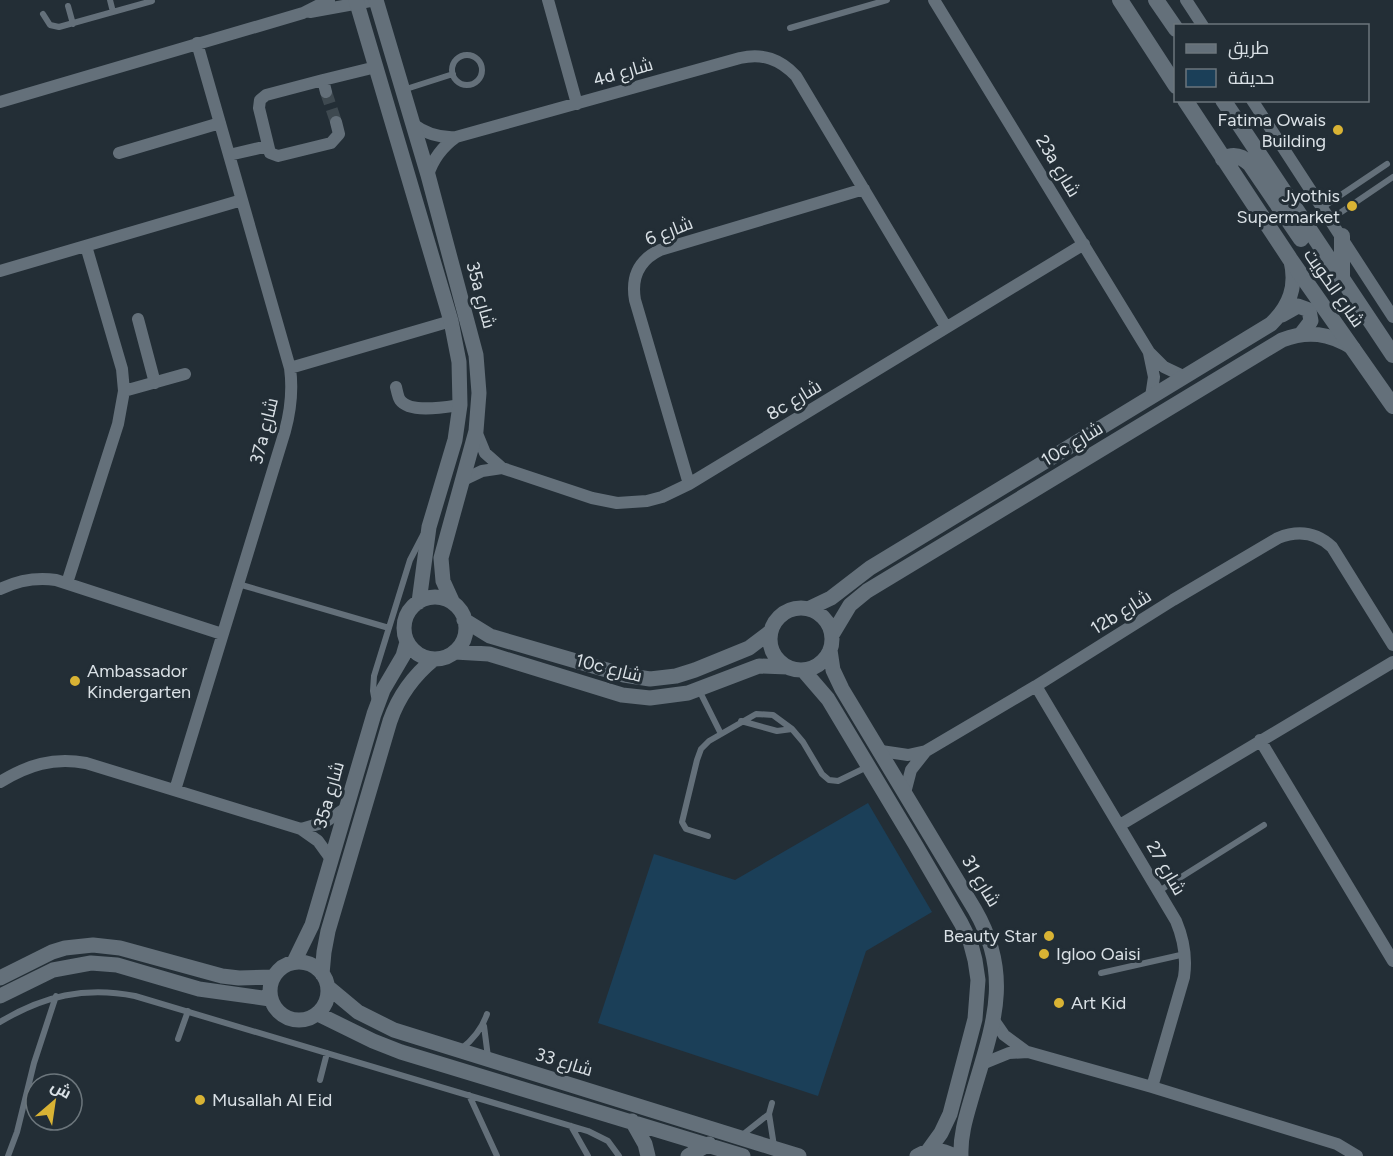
<svg xmlns="http://www.w3.org/2000/svg" width="1393" height="1156" font-family="Figtree,Cairo,sans-serif">
	<rect width="100%" height="100%" fill="#232e36"/>
	<path fill="#1b3f58" d="M868,803L932,912L866,951L818,1096L598,1023L654,854L735,880Z"/>
	<g fill="none" stroke-linecap="round" stroke-linejoin="round">
		<path stroke="#3e4950" stroke-width="12" stroke-dasharray="12 6" stroke-linecap="butt" d="M326,92L336,122"/>
		<path stroke="#64707a" stroke-width="6" d="M110,0L113,12
			M68,6L73,24
			M43,14L50,25L59,27L152,1
			M790,28L887,0
			M452 70a15 15 0 1 1 30 0a15 15 0 1 1-30 0Z
			M403,90L453,74
			M1323,207L1387,164
			M1331,219L1393,177
			M238,584L389,628
			M699,690L721,734
			M375,702L373,691L374,676L410,560L423,535
			M741,721L777,731L792,729
			M708,836L686,829L682,822L697,760L701,749L709,741L756,714L773,715L792,729L803,742L822,774L829,780L838,781L867,767
			M1159,891L1264,825
			M1101,973L1185,954
			M0,1022C43,996 85,986 135,996L588,1131L608,1141L619,1156
			M484,1026L488,1057
			M178,1039L188,1011
			M461,1049C474,1039 482,1029 487,1014
			M320,1080L327,1053
			M469,1095L497,1156
			M772,1103L769,1114L774,1146
			M571,1126L588,1156
			M741,1136L769,1114
			M8,1156L17,1132L34,1063L56,996"/>
		<path stroke="#64707a" stroke-width="12" d="M548,0L577,104
			M934,0L1149,352L1164,367L1185,377
			M1186,0L1203,26
			M310,12L376,0
			M323,80L376,67
			M326,92L323,80L266,95L260,100L259,108L270,153L278,156L331,143L339,134L336,122
			M1252,100L1393,317
			M0,102L303,13L329,0
			M413,124C426,134 439,138 456,137L740,58C763,53 780,59 796,76L946,327
			M119,153L220,123
			M229,155L268,146
			M428,175C433,159 442,147 456,137
			M0,271L242,200
			M138,319L155,383
			M1149,353L1154,377L1151,397
			M290,368L451,321
			M396,387C397,391 398,397 400,400C410,414 446,407 460,405
			M124,391L185,374
			M476,431L485,453L502,468L592,498L617,503L647,501L662,497L689,484L1084,244
			M463,480L482,471L502,468
			M689,484L635,300C631,277 639,260 660,250L864,189
			M67,583L118,424L124,391L122,369L86,246
			M0,589C19,580 36,577 56,580L222,634
			M1036,686L1176,921C1184,940 1187,957 1184,977L1152,1087
			M1260,740L1393,961
			M881,751L908,755L926,751L1036,686L1173,600L1278,538C1298,530 1316,532 1332,547L1393,645
			M0,782C28,765 53,757 86,763L301,829L318,841L331,859
			M175,790L285,431C291,409 293,390 290,368L197,43
			M905,793L911,770L926,751
			M1120,825L1393,662
			M301,829L325,822L346,808
			M993,1019L1004,1035L1027,1052
			M982,1064L1009,1053L1028,1052L1152,1087L1337,1144L1357,1156"/>
		<path stroke="#64707a" stroke-width="15" d="M356,0L451,321L459,362L460,405L455,440L429,527L419,602
			M376,0L428,175L476,355L479,393L476,431L441,558L443,581L453,603
			M1282,315L1298,306L1309,310L1311,321L1301,334
			M404 628a31 31 0 1 1 62 0a31 31 0 1 1-62 0Z
			M770 639a31 31 0 1 1 62 0a31 31 0 1 1-62 0Z
			M808,609L831,598L870,568L1271,324C1290,306 1297,286 1291,261
			M464,620L490,636L624,675L650,679L676,676L695,670L749,648L770,632
			M832,635L850,605L867,591L1282,340C1308,330 1329,333 1353,348
			M830,650L833,670L842,689L975,910C1013,976 993,1025 973,1093C967,1114 960,1134 961,1156
			M455,652L489,654L622,695L650,698L688,693L759,666L788,667
			M803,670L828,699L915,844L961,923L970,941L975,960L978,980L975,1019L950,1114L941,1133L928,1151
			M270 991a29 29 0 1 1 58 0a29 29 0 1 1-58 0Z
			M294,962L312,925L374,714L383,690L403,656L407,642
			M322,974L324,952L328,931L390,721C399,695 413,676 434,659
			M0,978L52,952L65,948L93,945L120,948L222,976L239,978L273,977
			M328,987L358,1012L394,1030L799,1156
			M0,996L53,970L91,963L117,965L199,989L270,999
			M318,1014L373,1041L401,1052L743,1156
			M632,1121L645,1144L648,1156
			M688,1156L709,1144
			M917,1156C930,1149 941,1148 953,1156"/>
		<path stroke="#64707a" stroke-width="16" d="M1120,0L1176,86
			M1156,0L1176,29
			M1185,100L1290,259L1393,406
			M1223,100L1393,355
			M1223,159C1233,154 1242,156 1250,164L1301,239
			M1342,280V236"/>
	</g>
	<g fill="#d9b334" stroke="#232e36" stroke-width="2">
		<circle cx="1338" cy="130" r="6"/>
		<circle cx="1352" cy="206" r="6"/>
		<circle cx="75" cy="681" r="6"/>
		<circle cx="1049" cy="936" r="6"/>
		<circle cx="1044" cy="954" r="6"/>
		<circle cx="1059" cy="1003" r="6"/>
		<circle cx="200" cy="1100" r="6"/>
	</g>
	<g text-anchor="middle" dominant-baseline="central" stroke-width="6" stroke-linejoin="round" paint-order="stroke">
		<g font-size="18" fill="#dae1e6" stroke="#232e36">
			<text transform="translate(623 72) rotate(-16)">4d شارع</text>
			<text transform="translate(1058 166) rotate(59)">23a شارع</text>
			<text transform="translate(669 231) rotate(-21)">شارع 6</text>
			<text transform="translate(1334 288) rotate(55)">شارع الكويت</text>
			<text transform="translate(481 295) rotate(75)">35a شارع</text>
			<text transform="translate(794 400) rotate(-31)">8c شارع</text>
			<text transform="translate(264 431) rotate(-76)">37a شارع</text>
			<text transform="translate(1072 444) rotate(-31)">10c شارع</text>
			<text transform="translate(1121 612) rotate(-32)">12b شارع</text>
			<text transform="translate(609 668) rotate(14)">10c شارع</text>
			<text transform="translate(329 795) rotate(-74)">35a شارع</text>
			<text transform="translate(1166 868) rotate(60)">شارع 27</text>
			<text transform="translate(981 881) rotate(59)">شارع 31</text>
			<text transform="translate(564 1062) rotate(17)">شارع 33</text>
		</g>
		<g font-size="18" fill="#dae1e6" stroke="#232e36" text-anchor="start">
			<text x="1326" y="120" text-anchor="end">Fatima Owais<tspan x="1326" dy="21">Building</tspan></text>
			<text x="1340" y="196" text-anchor="end">Jyothis<tspan x="1340" dy="21">Supermarket</tspan></text>
			<text x="87" y="671">Ambassador<tspan x="87" dy="21">Kindergarten</tspan></text>
			<text x="1037" y="936" text-anchor="end">Beauty Star</text>
			<text x="1056" y="954">Igloo Oaisi</text>
			<text x="1071" y="1003">Art Kid</text>
			<text x="212" y="1100">Musallah Al Eid</text>
		</g>
	</g>
	<rect x="1174" y="24" width="195" height="78" fill="#232e36" stroke="#6c767c" stroke-width="1.5"/>
	<rect x="1186" y="44" width="30" height="9" fill="#64707a" stroke="#6c767c" stroke-width="1.5"/>
	<text x="1228" y="54" font-size="18" fill="#dae1e6">طريق</text>
	<rect x="1186" y="69" width="30" height="18" fill="#1b3f58" stroke="#6c767c" stroke-width="1.5"/>
	<text x="1228" y="84" font-size="18" fill="#dae1e6">حديقة</text>
	<g transform="translate(54 1102) rotate(29)"><circle r="28" fill="#232e36" stroke="#6c767c" stroke-width="1.5"/>
	<path d="M0-4.5L10 22L0 15L-10 22Z" fill="#d9b334"/>
	<text y="-9" font-size="16" font-weight="bold" text-anchor="middle" fill="#dae1e6">ش</text>
	</g>
</svg>
